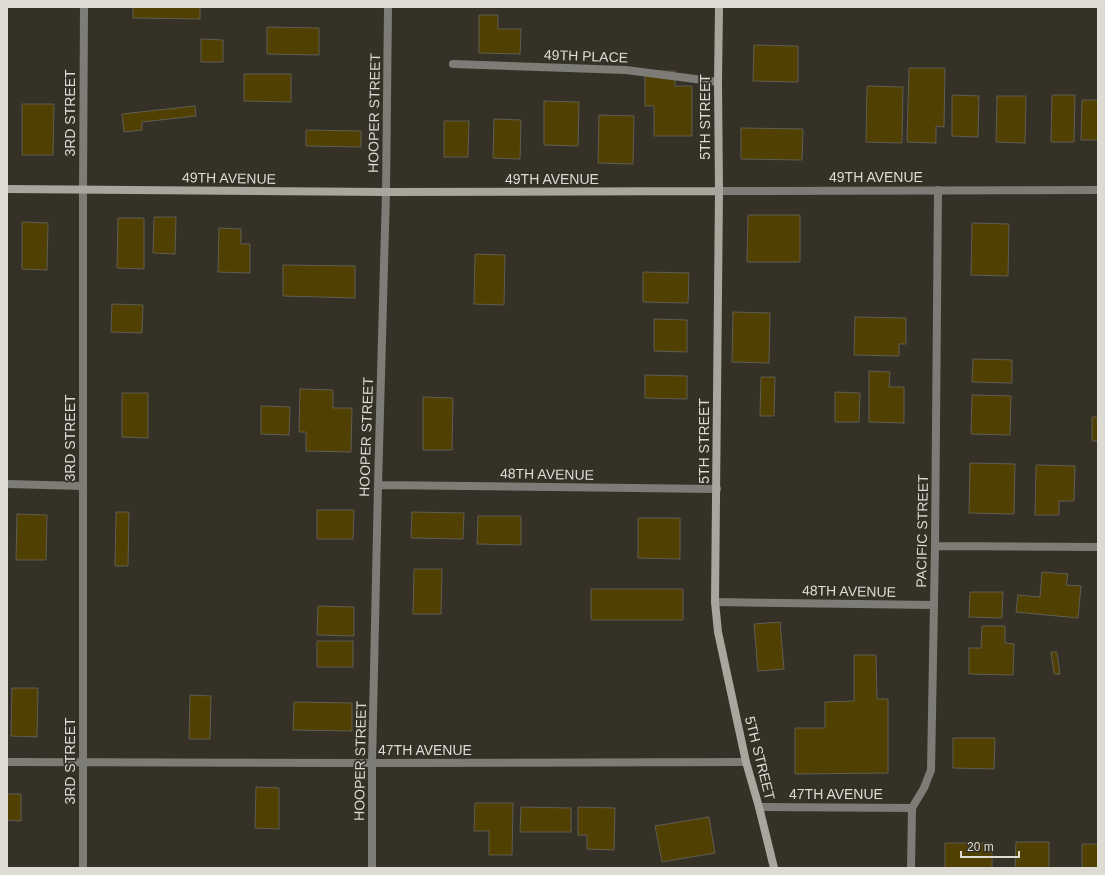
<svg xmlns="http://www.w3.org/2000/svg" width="1105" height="875" font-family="Arial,sans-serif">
	<rect width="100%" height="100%" fill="#353127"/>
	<path fill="#504002" stroke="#605d52" d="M133,7H200V19L133,18Z
		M479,15H498V29H521L520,54L479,53Z
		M267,27L319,28V55L267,54Z
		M201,39L223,40V62H201Z
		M754,45L798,46V82L753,81Z
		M909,68H945L944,127L936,126V143L907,142Z
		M645,71H675V86H692V136H654V106H645Z
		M244,74H291V102L244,101Z
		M867,86L903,87L902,143L866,142Z
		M952,95L979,96L978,137L952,136Z
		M1052,95H1075L1074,142H1051Z
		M997,96H1026L1025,143L996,142Z
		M1082,100H1098V140H1081Z
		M544,101L579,102L578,146L544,145Z
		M22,104H54L53,155H22Z
		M195,106L196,116L142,122V130L124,132L122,114Z
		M599,115L634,116L633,164L598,163Z
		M494,119L521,120L520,159L493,158Z
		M444,121H469L468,157H444Z
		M741,128L803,129L802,160L741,159Z
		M306,130L361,131V147L306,146Z
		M748,215H800V262H747Z
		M154,217H176L175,254L153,253Z
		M118,218H144V269L117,268Z
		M22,222L48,223L47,270L22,269Z
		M972,223L1009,224L1008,276L971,275Z
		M219,228L241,229V244H250V273L218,272Z
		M475,254L505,255L504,305L474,304Z
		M283,265L355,266V298L283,296Z
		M643,272L689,273L688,303L643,302Z
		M112,304L143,305L142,333L111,332Z
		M733,312L770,313L769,363L732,362Z
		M855,317L906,318V344H899V356L854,355Z
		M654,319L687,320V352L654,351Z
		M973,359L1012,360V383L972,382Z
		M869,371L890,372L889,387H904V423L869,422Z
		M645,375L687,376V399L645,398Z
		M761,377H775L774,416H760Z
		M300,389L333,390V408H352L351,452L306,451V432H299Z
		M835,392L860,393L859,422H835Z
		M122,393H148V438L122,437Z
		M972,395L1011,396L1010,435L971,434Z
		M423,397L453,398L452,450H423Z
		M261,406L290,407L289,435L261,434Z
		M1092,417H1098V441H1092Z
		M970,463L1015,464L1014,514L969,513Z
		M1036,465L1075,466L1074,501H1059V515H1035Z
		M317,510H354L353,539H317Z
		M116,512H129L128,566H115Z
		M412,512L464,513L463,539L411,538Z
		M17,514L47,515L46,560H16Z
		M478,516H521V545L477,544Z
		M638,518H680V559L638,558Z
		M414,569H442L441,614H413Z
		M1042,572L1068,574L1066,585L1081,586L1078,618L1016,612L1018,595L1040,597Z
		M591,589H683V620H591Z
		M970,592H1003L1002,618L969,617Z
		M318,606L354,607V636L317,635Z
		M780,622L784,669L758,671L754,624Z
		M982,626H1005V643L1014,644L1013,675L969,674V648H981Z
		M317,641H353V667H317Z
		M1051,652H1057L1060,674H1054Z
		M854,655H876L877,699H888V773L795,774V728H825V702L854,701Z
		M12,688H38L37,737L11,736Z
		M190,695L211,696L210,739H189Z
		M294,702L352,703V731L293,730Z
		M953,738H995L994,769L953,768Z
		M256,787L279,788V829L255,828Z
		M7,794H21V821L7,820Z
		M475,803H513L512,855H489V831H474Z
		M521,807L571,808V832H520Z
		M578,807L615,808L614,850L587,849V835H578Z
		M709,817L715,853L662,862L655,826Z
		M1016,842H1049V868H1015Z
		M945,843H992V868H945Z
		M1082,844H1098V868H1082Z"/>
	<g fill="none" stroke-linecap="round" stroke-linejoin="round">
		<path stroke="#7d7c76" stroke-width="8" d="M453,64L626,70L718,82
			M719,191L1098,190
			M7,484L83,486
			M378,485L717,489
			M935,546L1098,547
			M715,602L934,605
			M7,762L372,763L746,762
			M759,807L912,808
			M83,868V189L84,7
			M372,868V763L378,485L386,192L388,7
			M911,868L912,808L924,788L931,770L935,546L938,190"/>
		<path stroke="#a8a69d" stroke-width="8" d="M719,7L718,82L719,191L715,602L718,632L746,762L759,807L774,868
			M7,189L386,192L719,191"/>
	</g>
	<g text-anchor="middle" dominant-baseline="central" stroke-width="3.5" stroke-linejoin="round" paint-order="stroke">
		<g font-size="14" fill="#dddbd4" stroke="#353127">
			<text transform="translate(586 56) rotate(2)">49TH PLACE</text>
			<text transform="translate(70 113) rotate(-90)">3RD STREET</text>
			<text transform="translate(374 113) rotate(-89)">HOOPER STREET</text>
			<text transform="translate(705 117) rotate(-90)">5TH STREET</text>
			<text x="876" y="177">49TH AVENUE</text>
			<text transform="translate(229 178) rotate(1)">49TH AVENUE</text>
			<text x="552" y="179">49TH AVENUE</text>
			<text transform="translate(366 437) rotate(-88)">HOOPER STREET</text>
			<text transform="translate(70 438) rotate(-90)">3RD STREET</text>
			<text transform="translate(704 441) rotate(-90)">5TH STREET</text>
			<text transform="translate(547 474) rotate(1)">48TH AVENUE</text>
			<text transform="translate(922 531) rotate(-89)">PACIFIC STREET</text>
			<text transform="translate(849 591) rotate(1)">48TH AVENUE</text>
			<text x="425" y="750">47TH AVENUE</text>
			<text transform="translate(760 758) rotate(76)">5TH STREET</text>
			<text transform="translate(70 761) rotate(-90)">3RD STREET</text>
			<text transform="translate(360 761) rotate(-89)">HOOPER STREET</text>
			<text x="836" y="794">47TH AVENUE</text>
		</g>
	</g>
	<rect width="1105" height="875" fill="none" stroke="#dddbd4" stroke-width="16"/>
	<path d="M961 851v6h58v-6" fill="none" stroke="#dddbd4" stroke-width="2"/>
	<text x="967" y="851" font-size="12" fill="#dddbd4" stroke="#353127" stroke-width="3" paint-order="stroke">20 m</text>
</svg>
